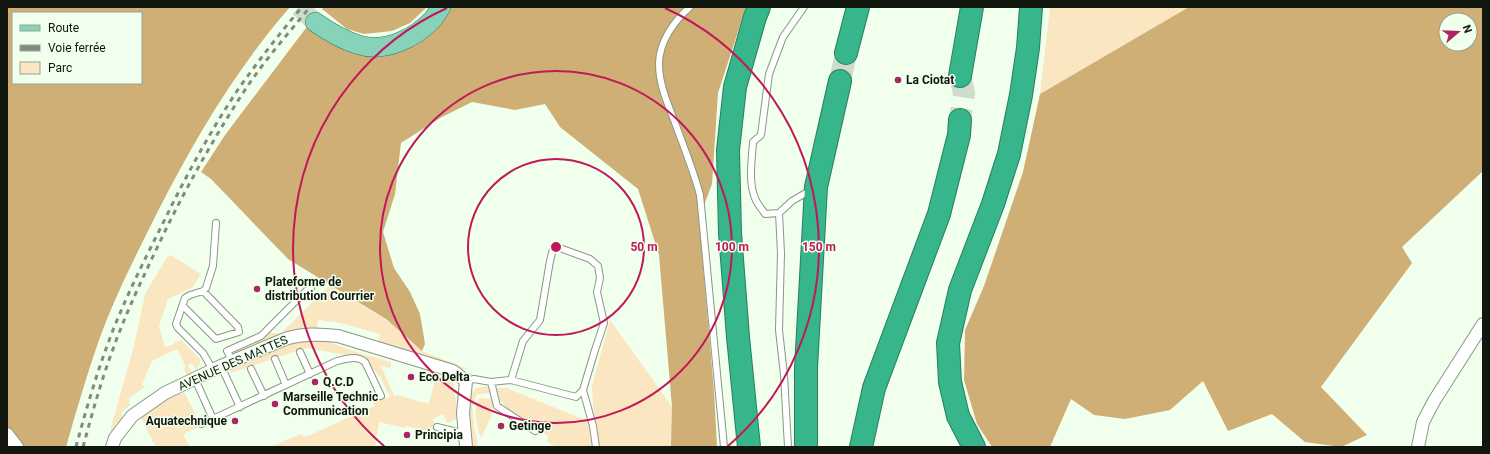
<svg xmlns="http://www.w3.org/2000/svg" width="1490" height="454" font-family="Roboto,sans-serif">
	<rect width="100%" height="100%" fill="#f1ffed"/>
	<path fill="#fae6c0" d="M1050,7H1189L1040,94Z
		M171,255L201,274L192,288L168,299L159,326L165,347L175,344L174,343L181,340L200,359V364L196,370L192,363L188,365L192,373L188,376L183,368L186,367L177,349L152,361L142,384L145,387L129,398L130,405L122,412V418L117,423L112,431H110L134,346L145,294L167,257Z
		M330,285L385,319L422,351L468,369H459L378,344L380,334L341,323L318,320L317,329C287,328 260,343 233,355L232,353L256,342L268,332L280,334Z
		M610,320L672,407V447H600L594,417L592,386Z
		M318,340L329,342L356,352L391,362V368L381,366L394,396L397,395L429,404L435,380L445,376L453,382L456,401V419L447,423L443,414L433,419L436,428L424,430L405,426V428L379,422L375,447H270L301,434L305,437L375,406L373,402L390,397L380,376L378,375L365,361L359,357L306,348L231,373L230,370C260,356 284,342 318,340Z
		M486,386L490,389V393L477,394L472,407L475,433L478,443L477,445L481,447H472L469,411L470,395L476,388Z
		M497,388H506L583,419L584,418L589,423L592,447H557L547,442L548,436C532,425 497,410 497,388Z
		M184,392L193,409L199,427L183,434L190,447H157L153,442L141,417L164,401Z
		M479,398L492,399L495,406L490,409L492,415L481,438C476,424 473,411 479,398Z"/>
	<path fill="#cfaf75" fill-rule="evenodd" d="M7,7H290C236,69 194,140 157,213C136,255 114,298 98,343C86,377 76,412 66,447H7ZM13,13H141V83H13Z
		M323,7H427L410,23L392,31L364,34L347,29L322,9Z
		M449,7H746L718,93L712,184L699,219L714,391L717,447H671L672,407L659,255L638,189L560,127L545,104L515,110L472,102L440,118L401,143L395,194L383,232L394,268L410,292L420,314L425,344L422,351L386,319L288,259L211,179L201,172L225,135L309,24L358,54Z
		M1189,7H1483V171L1402,247L1412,263L1321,387L1367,435L1341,447L1305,442L1272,414L1228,431L1203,381L1170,410L1125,419L1094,415L1071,399L1050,447H992L977,424L964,380L965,330L984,286L1023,172L1040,94ZM1446,20H1470V44H1446Z"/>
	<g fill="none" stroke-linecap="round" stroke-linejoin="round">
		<path stroke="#cfdccc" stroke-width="19" stroke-dasharray="19 10" stroke-linecap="butt" d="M299,7L315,22"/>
		<path stroke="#cfdccc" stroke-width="22" stroke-dasharray="22 11" stroke-linecap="butt" d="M960,76L964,93L960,120
			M840,81L846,53"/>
		<defs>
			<path id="service" d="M690,7C674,21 659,42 659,64C659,84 667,102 674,120C683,145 693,169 700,195L724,447
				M779,213L765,214C762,209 757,204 755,198C748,181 752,160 753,142L761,135L769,74L783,37L804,7
				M183,306L216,339L239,332L238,327L203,291
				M300,352L310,374
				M275,359L286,385
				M232,361L227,351L261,336L306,291L311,288
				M221,366L240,407
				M251,369L264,396
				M213,370L203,353L178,328L176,324L185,298L190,295L203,291L206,288L213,266L216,223
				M195,379L213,419
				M466,381L474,379L491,382L511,380L576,397L583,390L595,350L604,323L597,292L600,278L598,266L590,259L557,247L553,249L550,261L540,320L523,341L511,380
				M491,382L497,406L535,431
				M583,390L593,426L596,447
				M202,424L337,361C347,359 356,355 365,362L381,396
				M437,427L465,434
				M788,447L784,375L779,330L781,253L779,213L792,201L811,190"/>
			<path id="minor" d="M7,434L17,447
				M112,447L115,438L132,416L165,393L221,366L285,339C302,333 320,334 338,336L453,371L466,381L463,413L466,447
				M1418,447L1423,422L1434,401L1483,324"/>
			<path id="primary" d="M315,22C329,32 343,40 359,45C385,53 415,38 432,20C436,16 438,11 441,7"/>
			<path id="motorway" d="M846,53L858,7
				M960,76L972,7
				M749,447L738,337L730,233L728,150L735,87L755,17L759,7
				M806,447V368L816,187L840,81
				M861,447L874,388L939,214L959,135L960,120
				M974,447L958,416L950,382L948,343L960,290L993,204L1009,154L1021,95L1028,48L1031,7"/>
		</defs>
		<use href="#service" stroke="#899884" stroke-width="8"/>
		<use href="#minor" stroke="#899884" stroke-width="14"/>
		<use href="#primary" stroke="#2a7e60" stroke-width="20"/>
		<use href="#motorway" stroke="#2a7e60" stroke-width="24"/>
		<use href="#service" stroke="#fff" stroke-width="6"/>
		<use href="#minor" stroke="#fff" stroke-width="12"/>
		<use href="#primary" stroke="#87d3b9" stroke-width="19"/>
		<use href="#motorway" stroke="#37b58b" stroke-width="22"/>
		<path stroke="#828c7e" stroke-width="3" stroke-dasharray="5 5" stroke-linecap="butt" d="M76,447C85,413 95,379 107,346C123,302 144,261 165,219C187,174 211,130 239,88C259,60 280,33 302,7
			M83,447C92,414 101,381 113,349C128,307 148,267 167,227C190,181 215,136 243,93C263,62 287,35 310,7"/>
	</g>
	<g fill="none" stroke="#c2185b" stroke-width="2">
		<circle cx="556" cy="247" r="88"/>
		<circle cx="556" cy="247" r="176"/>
		<path d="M385 447A263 263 0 0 1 447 8M665 8A263 263 0 0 1 727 447"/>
	</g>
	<g fill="#ad2365" stroke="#f1ffed" stroke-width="1.5">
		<circle cx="898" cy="80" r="4"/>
		<circle cx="257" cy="289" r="4"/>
		<circle cx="411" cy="377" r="4"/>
		<circle cx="315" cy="382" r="4"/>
		<circle cx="275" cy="404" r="4"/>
		<circle cx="235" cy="421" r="4"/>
		<circle cx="501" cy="426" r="4"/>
		<circle cx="407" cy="435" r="4"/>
	</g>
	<g text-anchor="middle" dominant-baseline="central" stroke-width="3" stroke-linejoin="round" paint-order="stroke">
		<g font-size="12" font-weight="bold" fill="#11170f" stroke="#f1ffed" text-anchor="start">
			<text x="906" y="80">La Ciotat</text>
			<text x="265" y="282">Plateforme de<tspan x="265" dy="14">distribution Courrier</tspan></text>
			<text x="419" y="377">Eco Delta</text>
			<text x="323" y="382">Q.C.D</text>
			<text x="283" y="397">Marseille Technic<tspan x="283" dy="14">Communication</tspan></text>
			<text x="227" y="421" text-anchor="end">Aquatechnique</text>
			<text x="509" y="426">Getinge</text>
			<text x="415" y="435">Principia</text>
		</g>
		<g font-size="12" fill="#11170f" stroke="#f1ffed">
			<text transform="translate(233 363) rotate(-24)">AVENUE DES MATTES</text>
		</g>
	</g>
	<circle cx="556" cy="247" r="6" fill="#c2185b" stroke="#f1ffed" stroke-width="2"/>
	<g font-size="12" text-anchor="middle" font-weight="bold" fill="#c2185b" stroke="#f1ffed" stroke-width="3" stroke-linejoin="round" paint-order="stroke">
		<text x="644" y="251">50 m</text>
		<text x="732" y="251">100 m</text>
		<text x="819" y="251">150 m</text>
	</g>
	<rect width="1490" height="454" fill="none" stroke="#11170f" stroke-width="16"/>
	<rect x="12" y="12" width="130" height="72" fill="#f1ffed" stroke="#97a294"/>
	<rect x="20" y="25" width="20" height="6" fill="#87d3b9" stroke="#97a294"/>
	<text x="48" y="32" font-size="12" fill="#11170f">Route</text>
	<rect x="20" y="45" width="20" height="6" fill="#828c7e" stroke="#97a294"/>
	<text x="48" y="52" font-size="12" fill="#11170f">Voie ferrée</text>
	<rect x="20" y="62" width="20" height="12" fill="#fae6c0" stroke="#97a294"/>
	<text x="48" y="72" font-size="12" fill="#11170f">Parc</text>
	<g transform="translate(1458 32) rotate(71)"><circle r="19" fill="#f1ffed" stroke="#97a294"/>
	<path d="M0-3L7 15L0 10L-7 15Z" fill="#ad2365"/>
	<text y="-6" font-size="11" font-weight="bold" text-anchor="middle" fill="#11170f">N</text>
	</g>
</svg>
